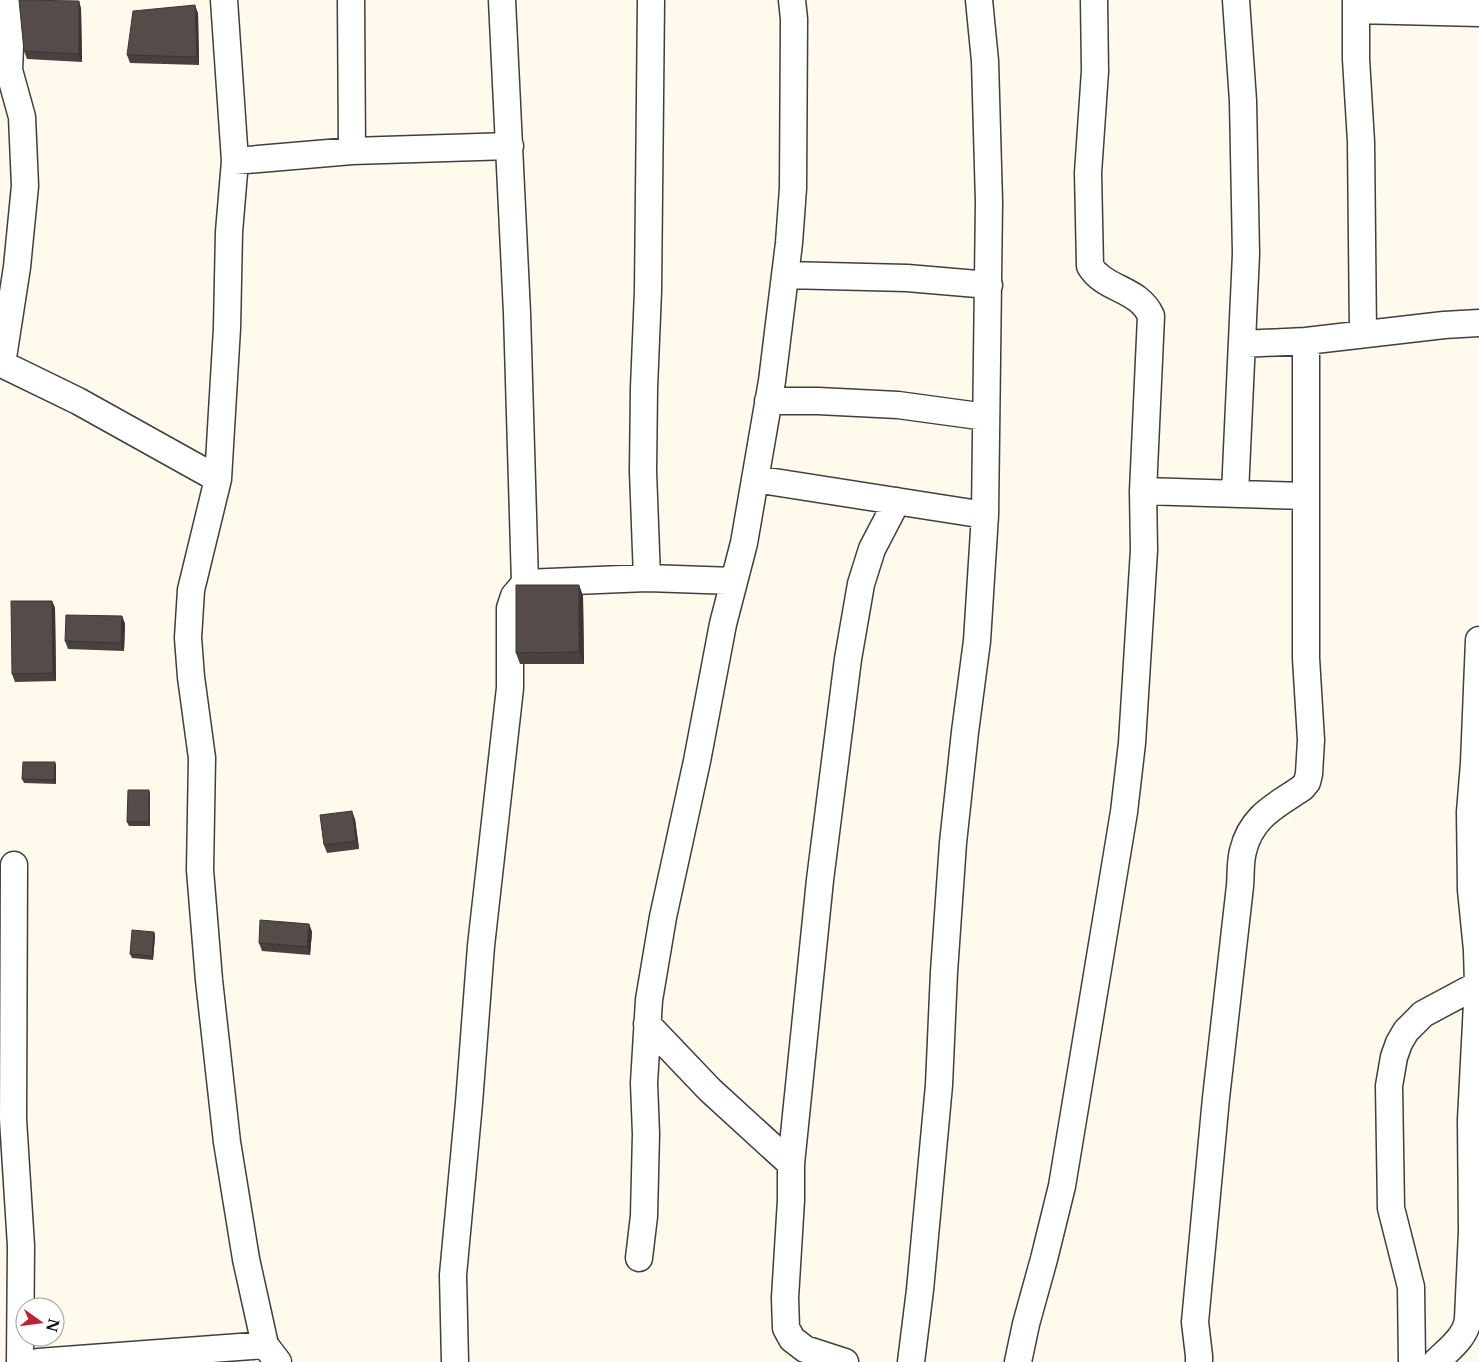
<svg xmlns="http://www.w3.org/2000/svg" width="1479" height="1362" font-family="'Libre Baskerville',serif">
	<rect width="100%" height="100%" fill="#fffaec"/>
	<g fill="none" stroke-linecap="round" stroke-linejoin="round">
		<defs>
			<path id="street" d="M224,0L235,161L229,232L227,328L218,479L191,590L188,638L191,677L202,758L200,870L209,980L227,1142L246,1259L265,1345L278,1362
				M351,0L352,151
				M1356,0V59L1361,142L1363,334
				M1356,10L1479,13
				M235,161L352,151L510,146
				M785,275L907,278L989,285
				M1242,344L1306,341L1444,325L1479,323
				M0,363L78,401L218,479
				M2,364L17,267L25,186L22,117L9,70L12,0
				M768,401H818L898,405L986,417
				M755,479L985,515
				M1143,491L1306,496
				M1235,493L1246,254L1243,101L1236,0
				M647,578L643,471L644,388L648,291L651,0
				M525,583L647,578L734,581
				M14,865L13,1119L21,1246L20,1362
				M647,1024L710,1090L791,1164
				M639,1258L644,1216L646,1134L644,1083L649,1000L663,917L697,761L723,624L744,543L772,381L789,243L793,188L794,19L792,0
				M38,1362L265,1345
				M455,1362L453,1275L469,1103L481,946L510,688V608L514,596L525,583L517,313L502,0
				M845,1362L805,1349L792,1339L786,1328L785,1298L791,1200V1164L820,880L848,659L861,584L872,549L897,501
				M911,1362L920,1290L939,1085L944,972L953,843L965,732L977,641L985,515L989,202L985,61L979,0
				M1018,1362L1026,1324L1044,1259L1062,1186L1124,812L1132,743L1144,550L1143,491L1151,316C1139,288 1104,290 1090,266L1088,173L1095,71L1094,0
				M1199,1362V1356L1195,1322L1216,1098L1240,886C1241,875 1240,862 1243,851C1251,817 1275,806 1302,788L1307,782L1309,774L1311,740L1306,658V341
				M1412,1362L1411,1287L1391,1208L1389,1086L1394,1057L1399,1043L1406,1031L1423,1014L1479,984
				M1436,1362C1449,1349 1466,1337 1468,1319L1472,1231L1471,1120L1478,984L1477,950L1471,890L1470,812L1474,763L1479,640"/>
		</defs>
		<use href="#street" stroke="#3f3f3f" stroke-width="29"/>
		<use href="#street" stroke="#fff" stroke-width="26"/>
	</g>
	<path fill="#49413f" d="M79,1L81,9L82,62L27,59L24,51Z
		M198,13L199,65L130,63L127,55Z
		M579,585L583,596L584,664H520L516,653Z
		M52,601L55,608L56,681L15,682L12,674Z
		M122,616L125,624L124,651L68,649L65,641Z
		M55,762L56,766V784L24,783L22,779Z
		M150,794V826H129L127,822Z
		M355,819L359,849L327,853L324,845Z
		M309,924L312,932L310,955L262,951L259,943Z
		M154,932L155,936L153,960L132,958L130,954Z"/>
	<path fill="#3c3533" d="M79,1L81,9L82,62L79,54Z
		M195,5L198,13L199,65L197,57Z
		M579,585L583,596L584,664L579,652Z
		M52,601L55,608L56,681L53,673Z
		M122,616L125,624L124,651L121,643Z
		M55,762L56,766V784L54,780Z
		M149,790L150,794V826L149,822Z
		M352,811L355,819L359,849L356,841Z
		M309,924L312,932L310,955L307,947Z
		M154,932L155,936L153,960L152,956Z"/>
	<path fill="#554c49" stroke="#3c3533" d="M19,0L79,1V54L24,51Z
		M195,5L197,57L127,55L133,11Z
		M516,585H579V652L516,653Z
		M11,601H52L53,673L12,674Z
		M66,615L122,616L121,643L65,641Z
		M23,762H55L54,780L22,779Z
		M128,790H149V822H127Z
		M352,811L356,841L324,845L320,815Z
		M260,920L309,924L307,947L259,943Z
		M132,930L154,932L152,956L130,954Z"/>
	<g transform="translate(40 1322) rotate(104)"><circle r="24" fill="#ffffff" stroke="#9e9e9e"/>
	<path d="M0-4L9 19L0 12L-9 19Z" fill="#bf2236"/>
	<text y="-8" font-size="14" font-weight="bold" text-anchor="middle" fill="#0c0c0c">N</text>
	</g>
</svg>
